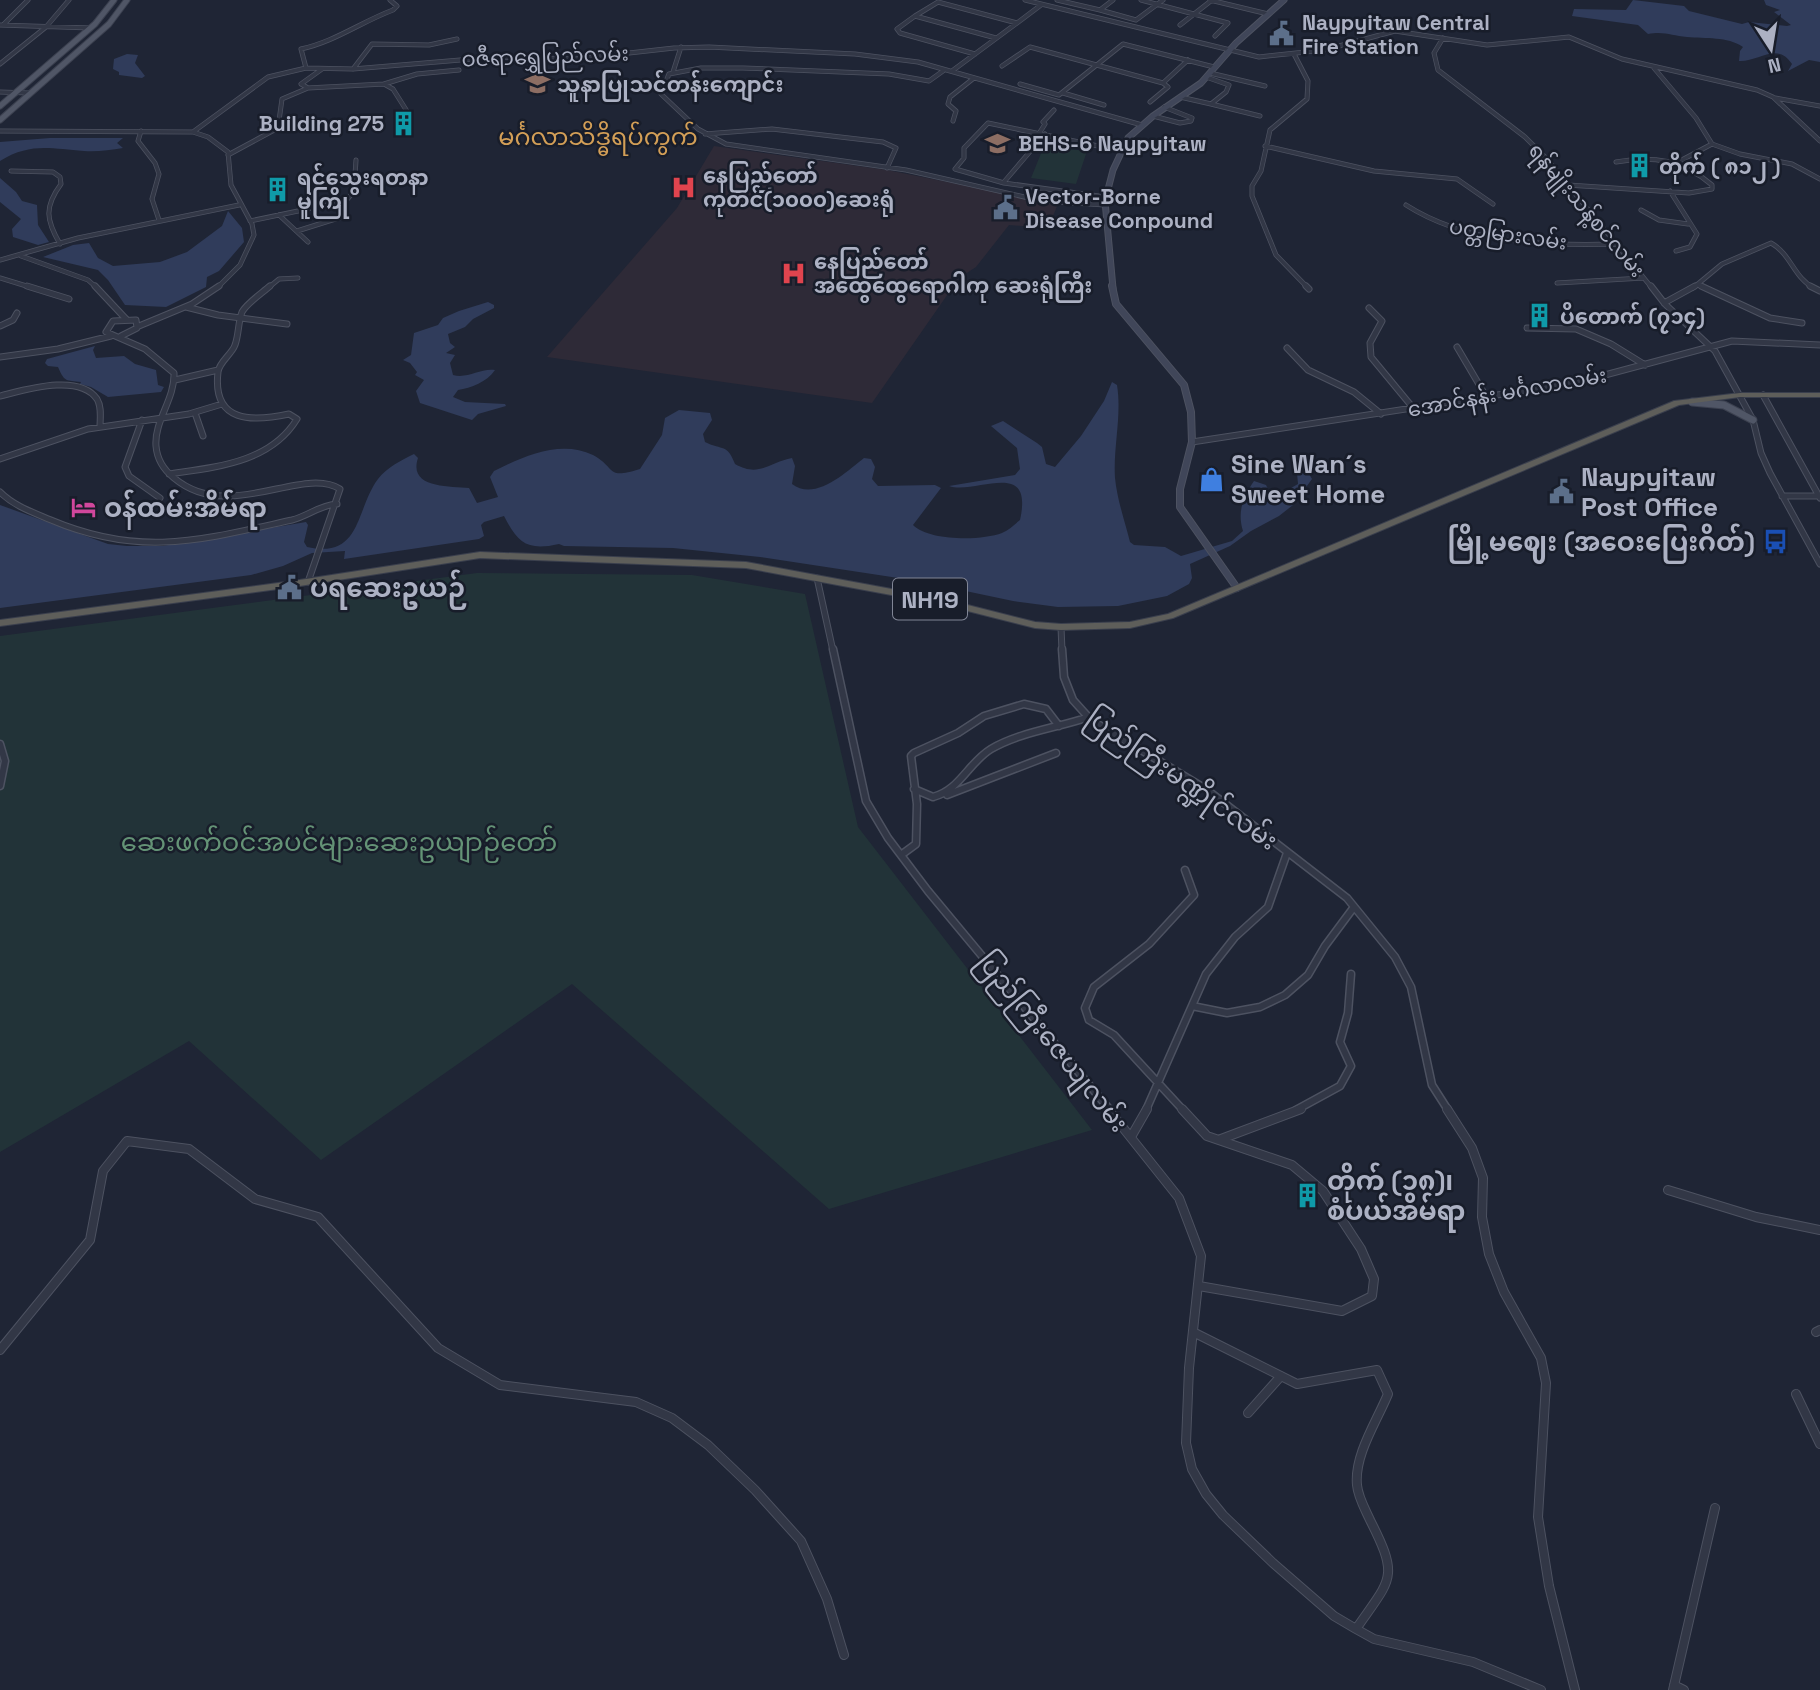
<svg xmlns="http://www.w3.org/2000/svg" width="1820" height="1690" font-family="'Space Grotesk','Noto Sans Myanmar',sans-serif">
	<rect width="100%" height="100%" fill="#1f2535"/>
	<path fill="#2e2a37" d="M714,146L887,170L1058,204L1048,228L1009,225L976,267L959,278L872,403L547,357L677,208Z"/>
	<path fill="#223338" d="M1044,146L1087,151L1076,184L1031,178Z
		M477,573L692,575L805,594L858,827L1092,1130L829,1209L572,984L321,1160L189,1041L0,1152V636Z"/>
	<path fill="#303c5b" d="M1633,0L1684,6L1689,11L1742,24L1749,22L1787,26L1791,25L1774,12L1780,10L1766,5L1764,0H1820V62L1809,60L1788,71L1792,64C1777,41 1759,62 1739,61L1740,51L1743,47C1727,36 1706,39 1687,37C1672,36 1665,31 1648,34L1638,25L1572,16L1574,9L1626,10Z
		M127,54L138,55L135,63L145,76L142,78L119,75V72L113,69L114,59Z
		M50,138H123L117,143L123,148C110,150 97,152 84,151C51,149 31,142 0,161V142Z
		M0,178L16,192L22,201L37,205L38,225L49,242L38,245L13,237L12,229L21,219L0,202Z
		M228,211L242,228L244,242L219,271L207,277L206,287L166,307L125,305L108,280L98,270L43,257L73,245L89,243L98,258L113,266L160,262L187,252L222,226Z
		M488,302L494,305V308L473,319L465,327L448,334L450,343L455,347L446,353L455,355L450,363L453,375C468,379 480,368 495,370C487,382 471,388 458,390L453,397L465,402L505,404L506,406L478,414L472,420L420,403L416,391L424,380L415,375L417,372L410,363L403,360L411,355L414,333L438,325L443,318L459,311Z
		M95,346L93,350L96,358L124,356L135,364L156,370L158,385L164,387L161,392L108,397L91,387L80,384L81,382C66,380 65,383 58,367L48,366L45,363L47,359Z
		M1112,382L1117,385C1122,416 1113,447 1115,478C1117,499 1125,522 1130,542L1134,545L1165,547L1181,556L1232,541L1243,531C1237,512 1243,497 1254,481L1266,485L1271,495L1286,503L1290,500L1288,495L1293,493L1291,488L1298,484L1297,473L1308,472L1312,479L1293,505L1279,516L1251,531L1230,546L1190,564L1192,578L1189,584L1167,596L1118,606L1058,607L1013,601L918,581L760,557L673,548L564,546L559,544C528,551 518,544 504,516L484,522L481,525L484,536L479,539L344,559L345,551L312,553L283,566L251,575L0,608V505L108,544L127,546H163L306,522L308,525L304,542L307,547C362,559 355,510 378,479C387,467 402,460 414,454L418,458C408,488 448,486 469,488L477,503L498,497L490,477L494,471C522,457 560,439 593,455C617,468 605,480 640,469L662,435L665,418L679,410L710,413L712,420L703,434L705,442C723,451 727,443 735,464C759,478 770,462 792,458L795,466L792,484C815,502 846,472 864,458L871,459L875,467L872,479L878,486L935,485L941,488L913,525C929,541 981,541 1002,533C1009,530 1015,524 1020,520C1034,457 976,495 949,486L1015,475L1020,469L1017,448L991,426L1003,421L1037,443L1042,447L1046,464L1055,467L1081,436L1104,401Z"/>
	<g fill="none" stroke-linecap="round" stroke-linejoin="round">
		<defs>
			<path id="minor-far3" d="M1025,0L1259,57L1324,50L1395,31L1487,45L1569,37L1622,59L1757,90L1773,97L1820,141
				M1057,0L1100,10
				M1113,0L1100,10L1136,20L1163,0
				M1141,0L1228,23L1215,36
				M1210,0L1268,14
				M915,16L938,2L1017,23L1041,5
				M4,24L28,0
				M0,25L91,28
				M1180,25L1212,0
				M1443,38L1434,53L1438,70L1525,137L1547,159L1652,288
				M975,54L900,33L897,29L915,16L996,38
				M1294,54L1308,81L1307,99L1270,130L1261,171L1252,186V196L1276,255L1308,288
				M0,64L46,27L69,0
				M1002,66L1030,47L1163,83
				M306,68L301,49C334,42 361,22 393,10L397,6L390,0
				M1654,68L1696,118L1712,144L1740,154L1792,164L1820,179
				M322,69L301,84L308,88L384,84L393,89L410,116
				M353,69L372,44L429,45L457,39
				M943,71L929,81L889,74L743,68H701L669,74L661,94L698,129L726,144L906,170L1042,201L1105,205
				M952,71L1017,23
				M673,72L681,47
				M1210,73L1265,86
				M1206,77L1229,85L1226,92L1211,104L1260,116
				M384,84L417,74L459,70
				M1020,84L1059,95L1123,44L1214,67
				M0,92L29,93
				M1063,93L1104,105
				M1180,97L1211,104
				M1775,98L1820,106
				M1150,102L1168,87L1163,83L1188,60
				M1153,116L1180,123L1191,121L1192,118L1164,107
				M953,121L956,111L948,104L950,97L974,78
				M278,128L332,126
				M0,131L193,132L268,77L306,68L353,69L496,57L575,59L674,48L709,47L855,54L918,62L1142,125
				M141,131L138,141L155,163L159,174L152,199L159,220
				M193,132L208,137L228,152L231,185L252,224L254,235L240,265L217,288
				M1040,132L1045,124L1043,122L1054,110
				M705,134L772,129L883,142L896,148L887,168
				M1265,146L1374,171L1457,179L1493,204
				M228,155L278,128L282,99L308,88
				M1678,162L1712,144
				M11,171L53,172L60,177L61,184C44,207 46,220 60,244
				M1004,182L1045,134
				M1568,185L1689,193L1712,189V185C1683,160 1653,155 1616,162
				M1670,191L1697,234L1690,247L1676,251
				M1106,197L1004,183L955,169L964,158V148L988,123L1122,151
				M1406,205C1467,244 1545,246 1616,244
				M1641,210L1659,220L1688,224
				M279,215L308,242
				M250,221L346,201L354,191L356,160
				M297,231L345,216
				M21,256L88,280L97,288
				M0,260L78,238L239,205
				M0,278L33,288
				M1557,283L1643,278
				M1698,285L1705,288
				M268,288L279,279L298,278
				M1693,288L1722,264L1771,243C1791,254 1794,278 1814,288"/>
			<path id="minor-far2" d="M27,286L69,299
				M95,286L126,319
				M1306,286L1309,289
				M1651,286L1665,304L1715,351L1753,420L1761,453L1770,473L1820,564
				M1701,286L1770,318L1802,323
				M1810,286L1820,291
				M1664,303L1695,286
				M186,307L218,315L287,324
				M1369,308L1382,321L1370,343L1371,357L1414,409
				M0,326L13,320L17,313
				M139,326L192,304L219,286
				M1527,328L1576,329L1611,344L1645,365
				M121,336L137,328L136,320L113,321L106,332L145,349L174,373C175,399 154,421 156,446C157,459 164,470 174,478C229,524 302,465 340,489L308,582
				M1457,347L1487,398
				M1287,348L1308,370L1354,392L1381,414
				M0,357L58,349L111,336
				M175,380L218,370
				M1763,395L1820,498
				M0,396C25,390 79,373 97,399C102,407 100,418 100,427
				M195,413L203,436
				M142,420L125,467L129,476L160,498
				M1192,442L1575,383L1732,341L1820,345
				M0,459L88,429L189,414L222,404
				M169,474C216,467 270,463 297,419L289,414C252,422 212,423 218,372C219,362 232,354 235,345C239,334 238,322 242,312C247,303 262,293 270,286
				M0,492C14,506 32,512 51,520C141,558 201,540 292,520C308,516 320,505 337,504
				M1782,496H1820
				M817,578L833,651
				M1061,627L1062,651"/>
			<path id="minor-far1" d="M833,649L866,801L888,838L928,891L1110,1110
				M1062,649L1064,677L1073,700L1091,720L1206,789L1347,898L1395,957L1411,987L1432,1085L1448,1110
				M0,744L5,761L0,786
				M914,789L933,797
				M947,795L1056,753
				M933,797C960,790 968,763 991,749C1020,732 1057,728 1089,717
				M901,855L916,844L917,804L911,756L914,753L958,733L984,716L1024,704L1046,709L1059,726
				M1192,1006L1227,1013L1260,1007L1285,995L1308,975L1325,946L1354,907
				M1146,1110L1206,974L1235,937L1268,907L1287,853
				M1183,1110L1114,1035L1089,1020L1085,1008L1094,987L1149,944L1194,895L1185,870
				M1296,1110L1340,1086L1351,1066L1340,1042L1348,1013L1351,974"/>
			<path id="minor" d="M1108,1109L1179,1198L1201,1256L1189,1368L1186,1443L1192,1469L1206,1494L1223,1515L1273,1563L1334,1616L1356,1629L1374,1639L1473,1662L1541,1690
				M1182,1109L1207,1136L1292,1165L1323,1191L1361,1249L1374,1279L1372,1296L1342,1311L1199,1286
				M1447,1109L1472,1148L1483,1178L1482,1217L1489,1254L1504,1292L1541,1358L1546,1383L1538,1517L1549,1586L1575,1690
				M1131,1137L1147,1109
				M1221,1139L1301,1109
				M1668,1190L1756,1217L1820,1230
				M1193,1332L1297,1384L1377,1370L1388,1394C1377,1421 1354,1455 1357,1485C1358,1497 1365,1509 1370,1520C1400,1579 1391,1578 1356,1629
				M1816,1332L1820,1330
				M0,1350L90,1240L103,1171L127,1141L189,1149L255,1199L318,1217L438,1348L500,1385L636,1402L672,1418L708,1445L755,1490L801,1541L827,1599L844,1655
				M1796,1394L1820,1444
				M1248,1413L1281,1376
				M1674,1685L1684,1690
				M1673,1690L1715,1508"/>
			<path id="secondary-far1" d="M1113,288L1105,201L1113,170L1128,138L1153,116L1201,83L1236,43L1284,0"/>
			<path id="secondary" d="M1112,286L1116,304L1184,385L1191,412L1192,442L1180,489V507L1237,588"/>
			<path id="primary-far1" d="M0,106L95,24L114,0
				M0,120L109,24L127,0"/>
			<path id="primary" d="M1692,402L1724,405L1753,420"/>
			<path id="trunk" d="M1740,393H1820V397H1740L1679,405L1173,618L1130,628L1061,630L1035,628L940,604L746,568L480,558L293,587L0,626V620L293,581L480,552L746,562L940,598L1035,622L1061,624L1130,622L1168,614L1674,401Z"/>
		</defs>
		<use href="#minor-far3" stroke="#4d5261" stroke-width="5"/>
		<use href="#minor-far2" stroke="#4d5261" stroke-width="7"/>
		<use href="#minor-far1" stroke="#4d5261" stroke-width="9"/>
		<use href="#minor" stroke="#4d5261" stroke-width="10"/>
		<use href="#secondary-far1" stroke="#4d5261" stroke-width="7"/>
		<use href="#secondary" stroke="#4d5261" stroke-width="8"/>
		<use href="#primary-far1" stroke="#3c4150" stroke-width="7"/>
		<use href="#primary" stroke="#3c4150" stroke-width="9"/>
		<use href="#trunk" stroke="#3a3f4d" stroke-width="2"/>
		<use href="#minor-far3" stroke="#323746" stroke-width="3.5"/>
		<use href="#minor-far2" stroke="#323746" stroke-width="5"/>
		<use href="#minor-far1" stroke="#323746" stroke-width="6"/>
		<use href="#minor" stroke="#323746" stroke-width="8"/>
		<use href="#secondary-far1" stroke="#404659" stroke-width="5"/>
		<use href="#secondary" stroke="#404659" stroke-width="6"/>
		<use href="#primary-far1" stroke="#505666" stroke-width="5"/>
		<use href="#primary" stroke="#505666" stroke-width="7"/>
		<use href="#trunk" fill="#5e5e5a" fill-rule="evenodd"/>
	</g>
	<defs>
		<symbol id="civic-bare" viewBox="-9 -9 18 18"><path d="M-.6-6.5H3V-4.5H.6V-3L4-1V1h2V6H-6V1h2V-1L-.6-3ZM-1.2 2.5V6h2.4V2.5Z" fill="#5c6f8a" stroke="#181d2a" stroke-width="2.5" paint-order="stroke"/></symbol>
		<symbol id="school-bare" viewBox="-9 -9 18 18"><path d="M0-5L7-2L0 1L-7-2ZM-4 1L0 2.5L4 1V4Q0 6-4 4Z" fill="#8d6e63" stroke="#181d2a" stroke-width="2.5" paint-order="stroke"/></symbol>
		<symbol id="building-bare" viewBox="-9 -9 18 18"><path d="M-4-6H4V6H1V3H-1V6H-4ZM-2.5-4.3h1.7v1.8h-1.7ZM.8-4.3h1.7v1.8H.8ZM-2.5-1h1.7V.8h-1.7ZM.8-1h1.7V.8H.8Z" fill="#0f9aa8" stroke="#181d2a" stroke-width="2.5" paint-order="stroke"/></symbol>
		<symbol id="hospital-bare" viewBox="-9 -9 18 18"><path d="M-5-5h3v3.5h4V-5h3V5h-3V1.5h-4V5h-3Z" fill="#e0444e" stroke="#181d2a" stroke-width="2.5" paint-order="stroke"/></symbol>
		<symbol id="shop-bare" viewBox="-9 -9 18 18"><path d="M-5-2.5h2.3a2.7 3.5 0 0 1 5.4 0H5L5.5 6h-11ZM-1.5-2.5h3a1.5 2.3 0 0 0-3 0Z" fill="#3f7fe0" stroke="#181d2a" stroke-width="2.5" paint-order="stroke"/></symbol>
		<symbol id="hotel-bare" viewBox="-9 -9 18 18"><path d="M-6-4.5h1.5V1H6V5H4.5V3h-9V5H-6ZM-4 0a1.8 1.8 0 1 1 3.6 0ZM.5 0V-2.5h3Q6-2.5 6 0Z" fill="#d1479c" stroke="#181d2a" stroke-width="2.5" paint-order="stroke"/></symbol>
		<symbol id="bus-bare" viewBox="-9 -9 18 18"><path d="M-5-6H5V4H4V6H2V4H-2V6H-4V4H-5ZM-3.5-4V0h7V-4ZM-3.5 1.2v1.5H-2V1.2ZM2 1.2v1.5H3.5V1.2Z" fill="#1a4fb4" stroke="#181d2a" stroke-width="2.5" paint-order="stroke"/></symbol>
	</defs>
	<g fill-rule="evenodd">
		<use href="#civic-bare" x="1264" y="16" width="35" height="35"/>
		<use href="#school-bare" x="520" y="66" width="35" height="35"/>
		<use href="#building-bare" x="386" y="106" width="35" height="35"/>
		<use href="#school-bare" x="980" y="126" width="35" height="35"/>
		<use href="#building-bare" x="1622" y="148" width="35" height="35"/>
		<use href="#hospital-bare" x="666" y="170" width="35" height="35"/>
		<use href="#building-bare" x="260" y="172" width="35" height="35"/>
		<use href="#civic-bare" x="988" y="190" width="35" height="35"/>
		<use href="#hospital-bare" x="776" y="256" width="35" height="35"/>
		<use href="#building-bare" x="1522" y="298" width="35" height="35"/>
		<use href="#shop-bare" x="1194" y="462" width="35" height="35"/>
		<use href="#civic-bare" x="1544" y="474" width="35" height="35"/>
		<use href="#hotel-bare" x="66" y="490" width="35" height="35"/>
		<use href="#bus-bare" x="1758" y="524" width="35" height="35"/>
		<use href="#civic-bare" x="272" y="570" width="35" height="35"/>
		<use href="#building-bare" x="1290" y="1178" width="35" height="35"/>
	</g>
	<g text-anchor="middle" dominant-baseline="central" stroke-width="5" stroke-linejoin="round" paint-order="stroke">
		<g font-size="21" font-weight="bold" fill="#acb1c3" stroke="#181d2a" text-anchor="start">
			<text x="1302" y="22">Naypyitaw Central<tspan x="1302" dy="24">Fire Station</tspan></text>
			<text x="557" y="84">သူနာပြုသင်တန်းကျောင်း</text>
			<text x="384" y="123" text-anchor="end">Building 275</text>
			<text x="1018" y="143">BEHS-6 Naypyitaw</text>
			<text x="1659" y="166">တိုက် ( ၈၁၂ )</text>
			<text x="703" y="175">နေပြည်တော်<tspan x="703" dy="24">ကုတင်(၁၀၀၀)ဆေးရုံ</tspan></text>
			<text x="297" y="177">ရင်သွေးရတနာ<tspan x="297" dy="24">မူကြို</tspan></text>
			<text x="1025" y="196">Vector-Borne<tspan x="1025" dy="24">Disease Conpound</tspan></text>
			<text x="814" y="261">နေပြည်တော်<tspan x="814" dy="24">အထွေထွေရောဂါကု ဆေးရုံကြီး</tspan></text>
			<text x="1560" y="316">ပိတောက် (၇၁၄)</text>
		</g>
		<g font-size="21" fill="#acb1c3" stroke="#181d2a">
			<text transform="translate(545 56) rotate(-2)">ဝဇီရာရွှေပြည်လမ်း</text>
			<text transform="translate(1587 210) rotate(50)">ရန်မျိုးသန့်စင်လမ်း</text>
			<text transform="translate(1508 234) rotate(8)">ပတ္တမြားလမ်း</text>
			<text transform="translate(1507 392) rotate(-10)">အောင်နန်း မင်္ဂလာလမ်း</text>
		</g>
		<g font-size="24" fill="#d39f57" stroke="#181d2a">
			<text x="598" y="136">မင်္ဂလာသိဒ္ဓိရပ်ကွက်</text>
		</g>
		<rect fill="#181d2a" stroke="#808595" stroke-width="2" x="893" y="578.5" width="74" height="41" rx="5"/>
		<g font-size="24" font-weight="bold" fill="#acb1c3">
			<text x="930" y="599">NH19</text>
		</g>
		<g font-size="26" font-weight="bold" fill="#acb1c3" stroke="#181d2a" text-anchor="start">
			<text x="1231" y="464">Sine Wan´s<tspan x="1231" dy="30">Sweet Home</tspan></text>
			<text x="1581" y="477">Naypyitaw<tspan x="1581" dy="30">Post Office</tspan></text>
			<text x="104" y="508">ဝန်ထမ်းအိမ်ရာ</text>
			<text x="1755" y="542" text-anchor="end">မြို့မဈေး (အဝေးပြေးဂိတ်)</text>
			<text x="310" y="588">ပရဆေးဥယဉ်</text>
			<text x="1327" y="1181">တိုက် (၁၈)၊<tspan x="1327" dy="30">စံပယ်အိမ်ရာ</tspan></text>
		</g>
		<g font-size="26" fill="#acb1c3" stroke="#181d2a">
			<text transform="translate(1182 779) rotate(35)">ပြည်ကြီးမဏ္ဍိုင်လမ်း</text>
			<text transform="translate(1053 1042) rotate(51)">ပြည်ကြီးဇေယျလမ်း</text>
		</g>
		<g font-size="26" fill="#649376" stroke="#181d2a">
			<text x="339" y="842">ဆေးဖက်ဝင်အပင်များဆေးဥယျာဉ်တော်</text>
		</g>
	</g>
	<g transform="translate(1771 49) rotate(168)" stroke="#181d2a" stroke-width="5" paint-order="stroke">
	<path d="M0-5L12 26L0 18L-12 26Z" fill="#acb1c3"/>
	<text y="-10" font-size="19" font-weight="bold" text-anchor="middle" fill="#acb1c3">N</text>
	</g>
</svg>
